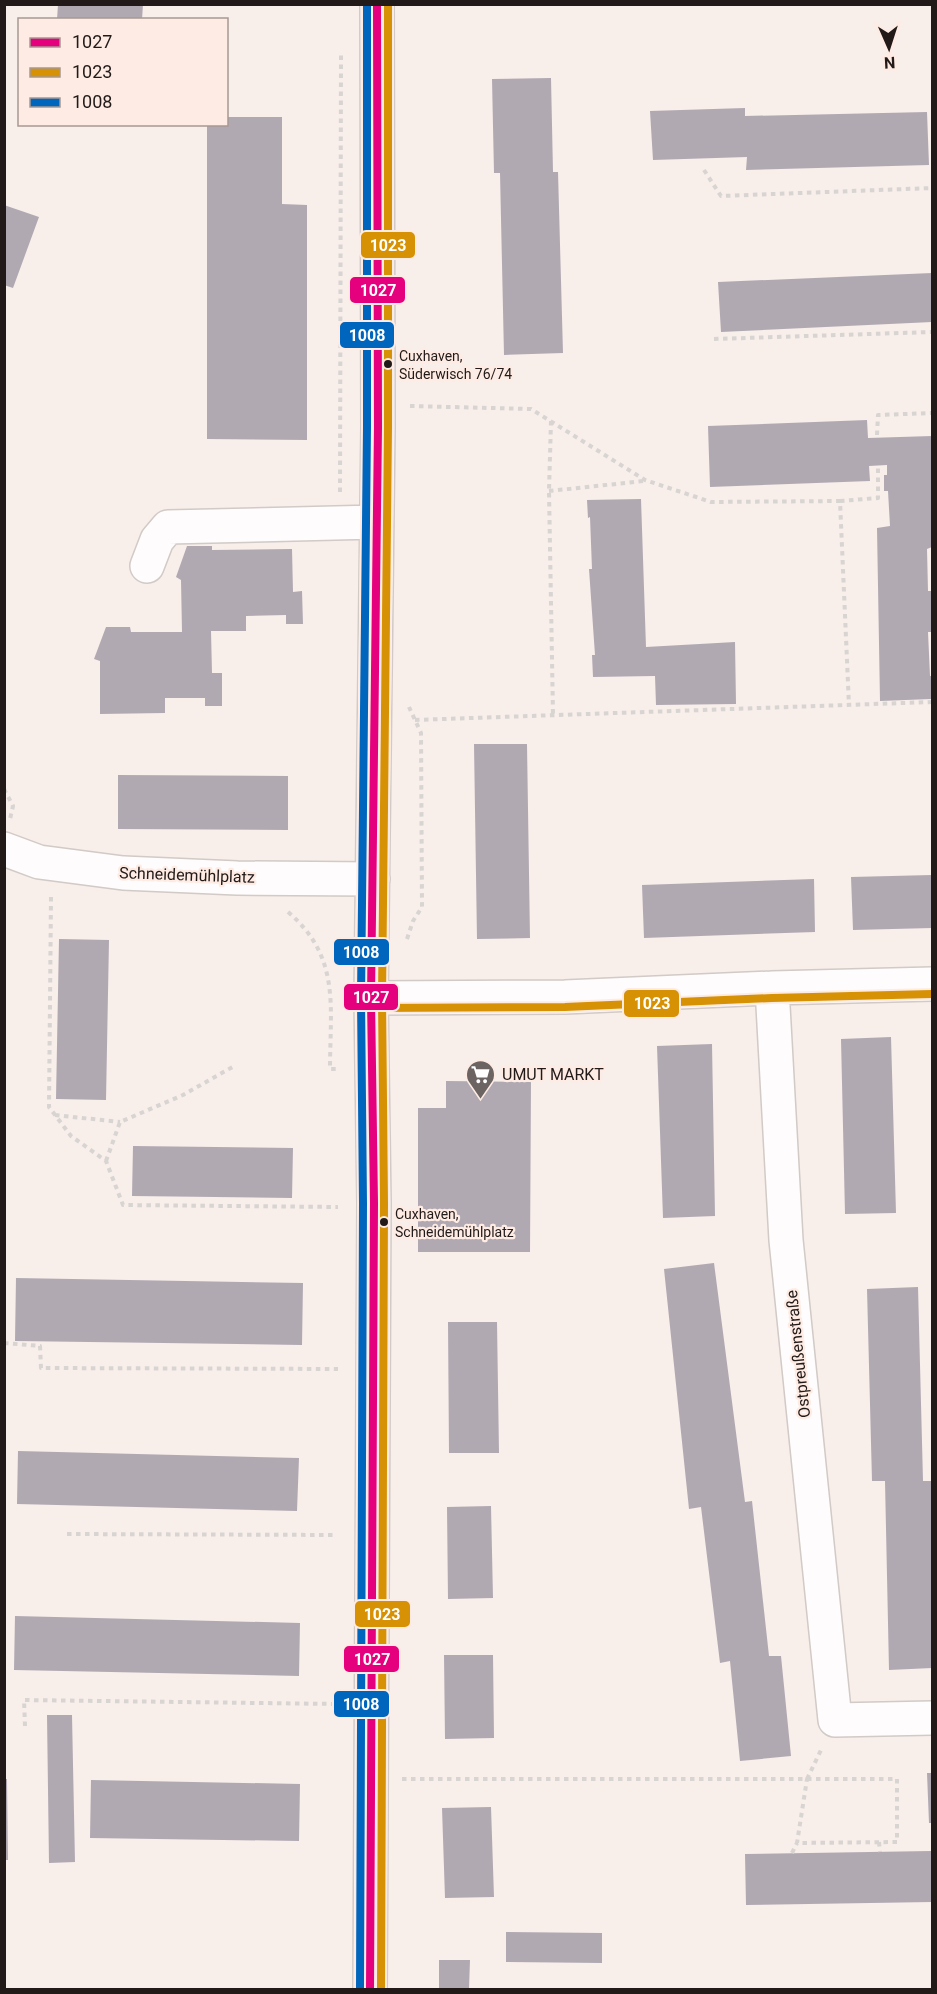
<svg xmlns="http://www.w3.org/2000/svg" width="937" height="1994" font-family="Roboto,sans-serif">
	<rect width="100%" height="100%" fill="#f8eeea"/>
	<path fill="#b0a9b2" d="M58,4H143L142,20H57Z
		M551,78L553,172H558L563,353L504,355L500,173H494L492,79Z
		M745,108V116L927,112L929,165L746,170L747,157L653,160L650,111Z
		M226,117H282V204L307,205V440L207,439V124H226Z
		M4,205L39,217L13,288L4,285Z
		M932,273V322L721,332L718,282Z
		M867,420L868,438L932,436V547L927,549L928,591H932V632H928L930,676H932L931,699L880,701L877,528L890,526L888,491H884V475H887V465L869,466L870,481L710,487L708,426Z
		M641,499L646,647L735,642L736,704L656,705L655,676L593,677L592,655H595L589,569H592L590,517L588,518L587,500Z
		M187,546H212V550L292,549L293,592L302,591L303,624H286V615L246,616V631H211L212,673H222V706H205V698H165V713L100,714V661L94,659L106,627H130L131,632H182L181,580L176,577Z
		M474,744H527L530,938L477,939Z
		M118,775L288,776V830L118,829Z
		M932,875V928L853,930L851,877Z
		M814,879L815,932L644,938L642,885Z
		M59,939L109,940L106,1100L56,1099Z
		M891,1037L896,1213L845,1214L841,1039Z
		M712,1044L715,1216L663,1218L657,1046Z
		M446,1081L531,1082L530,1252H418V1108H446Z
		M133,1146L293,1148L292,1198L132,1196Z
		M714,1263L745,1502L752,1501L769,1656H781L791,1756L740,1761L730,1661L720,1663L701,1507L689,1509L664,1269Z
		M16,1278L303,1283L302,1345L15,1341Z
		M918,1287L923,1481H932V1668L889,1670L885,1481H872L867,1289Z
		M448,1322H497L499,1453H449Z
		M18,1451L299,1458L297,1511L17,1504Z
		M491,1506L493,1598L448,1599L447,1507Z
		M15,1616L300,1623L299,1676L14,1670Z
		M444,1655H493L494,1738L445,1739Z
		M47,1715H72L75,1862L49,1863Z
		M927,1773H932V1823H929Z
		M5,1779H7L8,1860H5Z
		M91,1780L300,1784L299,1841L90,1838Z
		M491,1807L494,1897L445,1898L442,1808Z
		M931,1851L932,1902L746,1905L745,1854Z
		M506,1932L602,1933V1963L506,1962Z
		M439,1960H470L469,1989H439Z"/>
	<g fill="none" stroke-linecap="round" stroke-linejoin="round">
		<defs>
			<path id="minor" d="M147,566L157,540L168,527L376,522
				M4,849L39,862L123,873L237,878L373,879
				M772,988L786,1240L835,1720L932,1718
				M371,998L565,997L772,988L932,984
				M370,1990L374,1203L371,998L378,427L377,4"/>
		</defs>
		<use href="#minor" stroke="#d1cac6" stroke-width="36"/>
		<path stroke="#d7d4d2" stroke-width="4" stroke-dasharray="4.5 4.5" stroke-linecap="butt" d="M704,170L721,196L932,188
			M714,339L932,332
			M410,406L531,409L645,480L711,502L840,501L849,706
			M551,421L549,491L553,715
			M877,435L878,415L932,413
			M549,491L644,481
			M340,492L341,55
			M840,501L878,498V466
			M415,720L932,702
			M4,789L13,806L10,819
			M51,897L49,1107L71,1136L106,1161L123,1205L338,1207
			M288,912C341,957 330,1007 330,1069H339
			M407,939L413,921L422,907L421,733L409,707
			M55,1115L120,1122
			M106,1161L120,1122L183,1095L236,1065
			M4,1343L40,1346L41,1368L338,1369
			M67,1534L336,1535
			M25,1726L24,1700L337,1704
			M402,1779H807L822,1748
			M807,1779H897V1842L797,1843Z
			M879,1842L880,1852
			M792,1853L797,1843"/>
		<use href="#minor" stroke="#fefcfc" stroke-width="33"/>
		<defs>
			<path id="bus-1" d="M370,1990L374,1203L371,998L378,427L377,4"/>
			<path id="bus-2" d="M371,1008L565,1007L772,998L932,994
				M381,1990L384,1203L382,998L388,427V4"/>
			<path id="bus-3" d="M360,1990L363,1203L361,998L367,427V4"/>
		</defs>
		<use href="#bus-1" stroke="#feece4" stroke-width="12"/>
		<use href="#bus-2" stroke="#feece4" stroke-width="12"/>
		<use href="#bus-3" stroke="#feece4" stroke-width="12"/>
		<use href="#bus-1" stroke="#e5007d" stroke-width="8"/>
		<use href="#bus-2" stroke="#d79104" stroke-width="8"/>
		<use href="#bus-3" stroke="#0065bd" stroke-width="8"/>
	</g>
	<defs>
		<symbol id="supermarket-pin" viewBox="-11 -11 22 30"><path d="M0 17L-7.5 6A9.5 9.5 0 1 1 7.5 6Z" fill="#6c6462" stroke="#feece4"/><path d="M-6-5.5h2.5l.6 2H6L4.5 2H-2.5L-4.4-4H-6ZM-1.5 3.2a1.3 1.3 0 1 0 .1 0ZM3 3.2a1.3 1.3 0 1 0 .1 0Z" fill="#fff"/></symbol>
	</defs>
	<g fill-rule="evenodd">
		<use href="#supermarket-pin" x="464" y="1058" width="33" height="45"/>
	</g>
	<g fill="#211a18" stroke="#feece4" stroke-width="2">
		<circle cx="388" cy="364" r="5"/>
		<circle cx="384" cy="1222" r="5"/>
	</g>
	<g text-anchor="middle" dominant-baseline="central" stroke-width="4.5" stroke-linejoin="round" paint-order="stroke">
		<g font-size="14" fill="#211a18" stroke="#feece4" text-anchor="start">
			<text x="399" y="356">Cuxhaven,<tspan x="399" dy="18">Süderwisch 76/74</tspan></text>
			<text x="395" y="1214">Cuxhaven,<tspan x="395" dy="18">Schneidemühlplatz</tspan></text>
		</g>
		<g font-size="16" fill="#211a18" stroke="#feece4">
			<text transform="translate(187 875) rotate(2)">Schneidemühlplatz</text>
			<text transform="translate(798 1354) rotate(-96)">Ostpreußenstraße</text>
		</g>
		<g font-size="16" fill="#211a18" stroke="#feece4" text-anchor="start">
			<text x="502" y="1074">UMUT MARKT</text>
		</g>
	</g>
	<g stroke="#feece4" stroke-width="2">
		<rect x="360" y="231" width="56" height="28" rx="6" fill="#d79104"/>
		<rect x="349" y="276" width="57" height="28" rx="6" fill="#e5007d"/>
		<rect x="339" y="321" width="56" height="28" rx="6" fill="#0065bd"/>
		<rect x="333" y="938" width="57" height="28" rx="6" fill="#0065bd"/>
		<rect x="343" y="983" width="56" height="28" rx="6" fill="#e5007d"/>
		<rect x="623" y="989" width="57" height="29" rx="6" fill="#d79104"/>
		<rect x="354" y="1600" width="57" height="28" rx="6" fill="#d79104"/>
		<rect x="343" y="1645" width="57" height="28" rx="6" fill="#e5007d"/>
		<rect x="333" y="1690" width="57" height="28" rx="6" fill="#0065bd"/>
	</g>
	<g font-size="16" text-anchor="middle" font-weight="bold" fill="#fff">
		<text x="388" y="251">1023</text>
		<text x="378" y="296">1027</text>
		<text x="367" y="341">1008</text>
		<text x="361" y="958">1008</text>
		<text x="371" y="1003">1027</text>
		<text x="652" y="1009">1023</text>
		<text x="382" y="1620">1023</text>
		<text x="372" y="1665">1027</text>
		<text x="361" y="1710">1008</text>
	</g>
	<rect width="937" height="1994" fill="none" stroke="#211a18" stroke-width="12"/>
	<rect x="18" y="18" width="210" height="108" fill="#feece4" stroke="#a69892" stroke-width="1.5"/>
	<rect x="30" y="38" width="30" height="9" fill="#e5007d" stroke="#a69892" stroke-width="1.5"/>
	<text x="72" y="48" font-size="18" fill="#211a18">1027</text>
	<rect x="30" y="68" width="30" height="9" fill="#d79104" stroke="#a69892" stroke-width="1.5"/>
	<text x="72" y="78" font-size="18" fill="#211a18">1023</text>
	<rect x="30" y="98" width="30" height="9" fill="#0065bd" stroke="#a69892" stroke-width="1.5"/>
	<text x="72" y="108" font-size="18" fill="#211a18">1008</text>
	<g transform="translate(889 48) rotate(177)" stroke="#feece4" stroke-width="4.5" paint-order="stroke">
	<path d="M0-4.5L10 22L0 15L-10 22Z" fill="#211a18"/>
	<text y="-9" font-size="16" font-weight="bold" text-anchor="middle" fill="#211a18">N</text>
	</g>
</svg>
